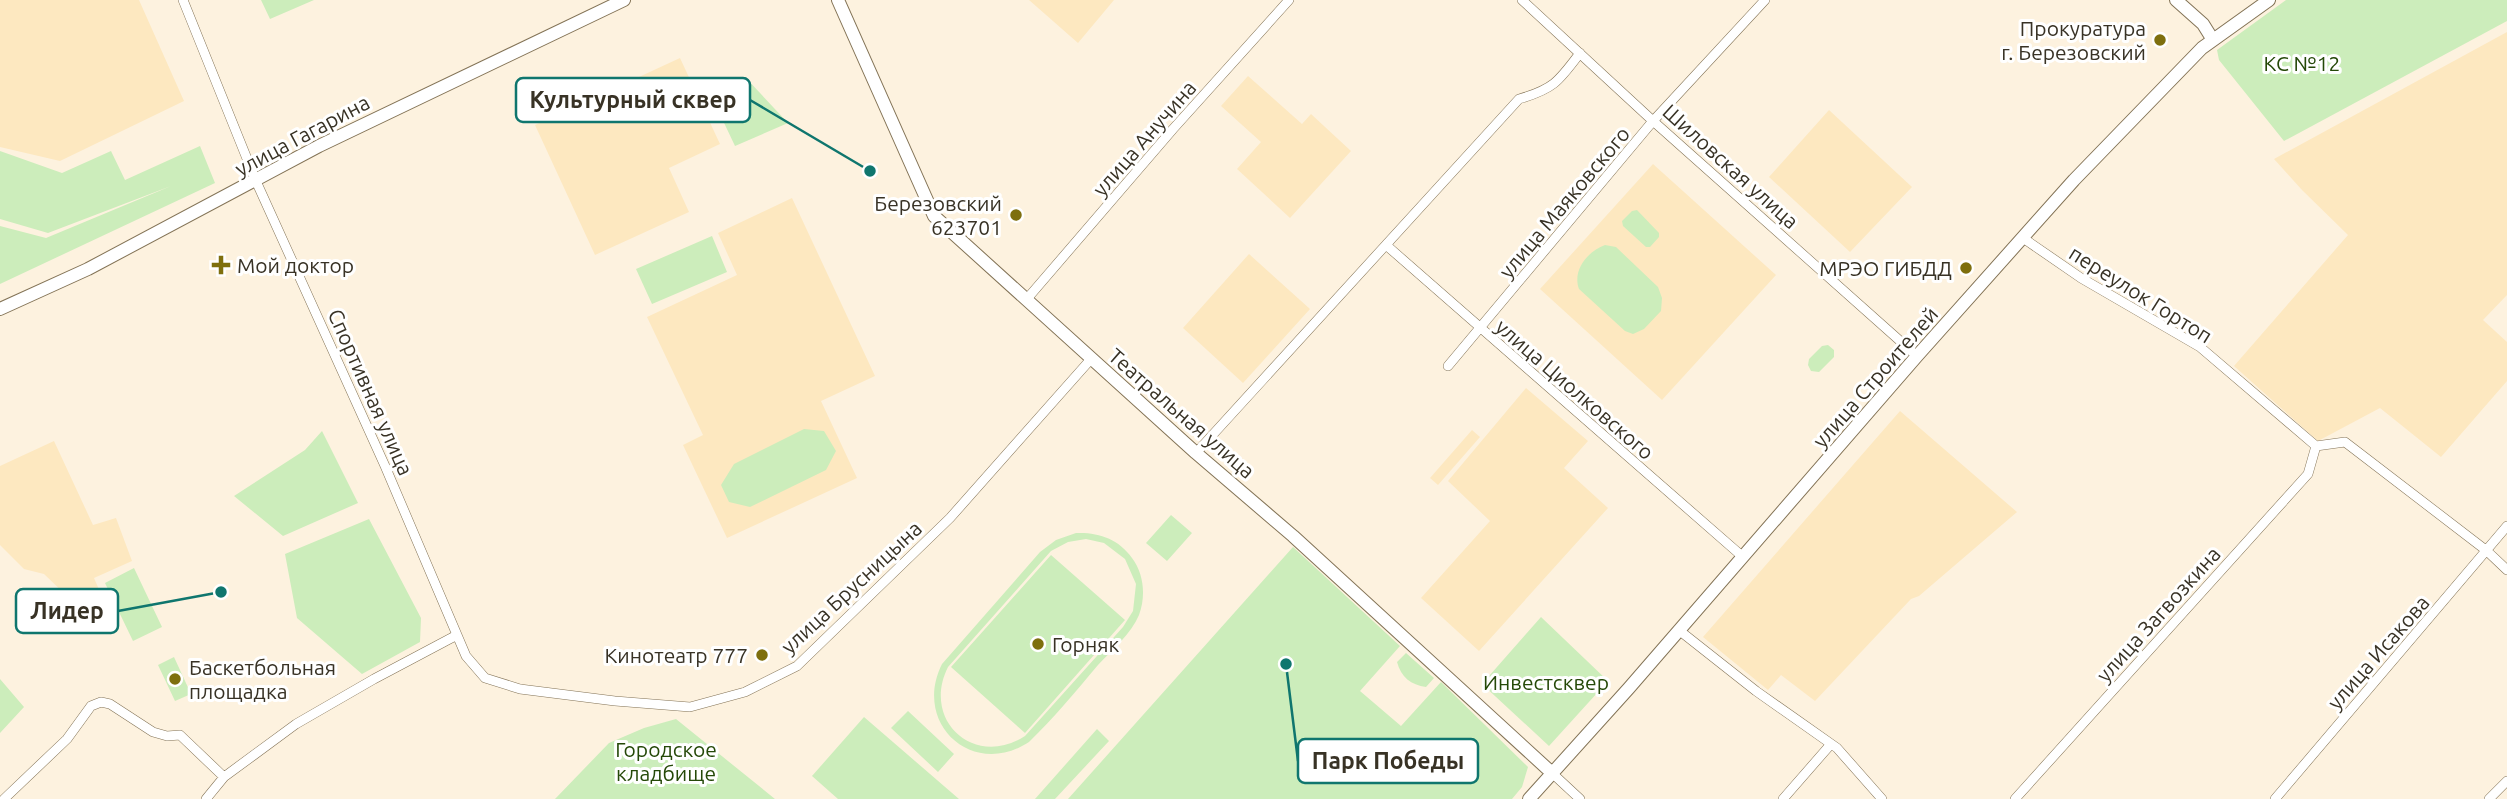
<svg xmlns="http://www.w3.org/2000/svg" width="2507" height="799" font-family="Ubuntu,sans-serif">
	<rect width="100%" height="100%" fill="#fdf2df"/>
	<path fill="#fde8c0" d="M0,0H139L184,101L60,161L0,147Z
		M1029,0H1114L1078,43Z
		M2507,32V295L2483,320L2507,342V381L2441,457L2380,408L2318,441L2234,366L2348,235L2302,190L2274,159Z
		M680,58L720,144L669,168L689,212L595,255L535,125Z
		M1248,76L1302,124L1311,114L1351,151L1290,218L1237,169L1261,142L1221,106Z
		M1829,110L1912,187L1850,252L1769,177Z
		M1653,164L1776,275L1662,400L1540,289Z
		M792,198L875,376L821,401L857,478L727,538L683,445L703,435L647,317L737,275L718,233Z
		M1249,254L1310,309L1243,383L1183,328Z
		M1526,388L1588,441L1564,468L1608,508L1479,651L1421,598L1490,521L1448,481Z
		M1900,411L2017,512L1919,596L1911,599L1815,701L1781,675L1768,690L1703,637Z
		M1472,430L1480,437L1438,485L1430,478Z
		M54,441L93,525L116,518L132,561L94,578L112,619L97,625L44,574L24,569L0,545V466Z"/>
	<path fill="#ccedbb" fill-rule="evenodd" d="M261,0H314L270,19Z
		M2286,0H2507V21L2284,141L2219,60L2217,50Z
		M745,77L788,123L735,146L708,89Z
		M200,146L215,183L0,284V226L46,238L171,186L48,233L0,219V151L62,173L111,151L125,180Z
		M1637,210L1659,233V237L1650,247H1646L1623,226L1622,221L1632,211Z
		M712,236L727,272L652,304L636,269Z
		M1605,245L1616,247L1658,287L1662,298L1661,311L1644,329L1633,334L1625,331L1579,289C1572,270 1588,251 1605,245Z
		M1828,345L1834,350V357L1819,372L1811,371L1808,365L1809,359L1822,346Z
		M804,429L824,431L836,451L826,470L750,507L729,502L721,485L734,464Z
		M322,431L358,503L283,536L234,496L305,450Z
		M1171,515L1192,533L1167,561L1146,543Z
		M369,519L421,618L420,642L362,674L297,618L285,554Z
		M1076,533C1098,532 1119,539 1132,558C1144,574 1146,596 1139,615C1131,634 1112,650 1098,665C1076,691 1054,718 1029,742C973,779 912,724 942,664L1040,552L1056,540ZM1086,539L1104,543L1125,559L1136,584L1133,611L1123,627L1025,736C975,769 921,721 948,667L1051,551L1068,542Z
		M1293,547L1400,646L1360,691L1401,726L1441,682L1528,767L1522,787L1512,799H1068Z
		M1051,555L1125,620L1025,733L951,667Z
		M134,568L162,627L133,641L105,583Z
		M1541,617L1608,681L1549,746L1482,684Z
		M1406,653L1434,678L1426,687C1411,685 1401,677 1397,662Z
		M174,657L191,694L175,701L158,665Z
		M0,679L24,707L0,733Z
		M908,711L954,754L938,772L891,728Z
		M864,717L959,799H838L812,776Z
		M676,719L775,799H555L609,743L644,728Z
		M1097,729L1109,741L1055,799H1035Z"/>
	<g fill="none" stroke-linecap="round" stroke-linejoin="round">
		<defs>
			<path id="street" d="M183,0L256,181L385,466L466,656L485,678L520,689L615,701L690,707L745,692L797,666L950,518L1091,359
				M1522,0L1653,121L1917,356
				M2023,238L2081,278L2200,347L2316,446L2345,442L2487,551L2507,570
				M1386,245L1743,557
				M1026,300L1173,129L1289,0
				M1448,366L1653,121L1765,0
				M1196,453L1519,99C1554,89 1559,81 1580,53
				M1680,631L1756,691L1837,748L1882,799
				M1552,773L1580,799
				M4,799L67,739L91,706L101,702L110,704L153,732L167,736L180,735L224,777
				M206,799L224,777L296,724L374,679L457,635
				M1783,799L1831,744
				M2015,799L2308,474L2316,446
				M2275,799L2507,526
				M2489,799L2507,781"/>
			<path id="secondary" d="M838,0L934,216L1196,453L1293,536L1552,773
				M2176,0L2203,24L2213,40
				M0,309L88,269L319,146L624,0
				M1529,799L1629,688L1917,356L2074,180L2202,48L2269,0"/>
		</defs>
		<use href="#street" stroke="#837356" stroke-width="10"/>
		<use href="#secondary" stroke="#837356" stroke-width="14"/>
		<use href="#street" stroke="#fff" stroke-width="9"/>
		<use href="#secondary" stroke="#fff" stroke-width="12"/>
	</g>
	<g fill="#7e6f0e" stroke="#fff" stroke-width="2.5">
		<circle cx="2160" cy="40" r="7"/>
		<circle cx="1016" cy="215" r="7"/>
		<path d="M217.5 254.5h7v7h7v7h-7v7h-7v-7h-7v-7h7z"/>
		<circle cx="1966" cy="268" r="7"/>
		<circle cx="1038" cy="644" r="7"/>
		<circle cx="762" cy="655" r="7"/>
		<circle cx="175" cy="679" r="7"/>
	</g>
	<g text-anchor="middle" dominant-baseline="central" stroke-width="6" stroke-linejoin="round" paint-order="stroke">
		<g font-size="21" fill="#383225" stroke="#fff" text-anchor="end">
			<text x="2146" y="28">Прокуратура<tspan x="2146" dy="24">г. Березовский</tspan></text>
			<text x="1002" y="203">Березовский<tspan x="1002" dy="24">623701</tspan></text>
			<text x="237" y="265" text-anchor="start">Мой доктор</text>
			<text x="1952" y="268">МРЭО ГИБДД</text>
			<text x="1052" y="644" text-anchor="start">Горняк</text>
			<text x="748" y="655">Кинотеатр 777</text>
			<text x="189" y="667" text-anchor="start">Баскетбольная<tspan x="189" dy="24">площадка</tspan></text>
		</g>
		<g font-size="21" fill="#254908" stroke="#fff">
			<text x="2302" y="63">КС №12</text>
			<text x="1546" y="682">Инвестсквер</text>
			<text x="666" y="749">Городское<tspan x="666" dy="24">кладбище</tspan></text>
		</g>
		<g font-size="21" fill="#383225" stroke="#fff">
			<text transform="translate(302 135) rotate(-28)">улица Гагарина</text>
			<text transform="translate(1144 138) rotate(-49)">улица Анучина</text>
			<text transform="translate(1731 166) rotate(42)">Шиловская улица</text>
			<text transform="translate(1564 202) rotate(-50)">улица Маяковского</text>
			<text transform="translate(2141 294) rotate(32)">переулок Гортоп</text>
			<text transform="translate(1875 377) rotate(-49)">улица Строителей</text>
			<text transform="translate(1575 389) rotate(41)">улица Циолковского</text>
			<text transform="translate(371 392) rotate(66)">Спортивная улица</text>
			<text transform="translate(1182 413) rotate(41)">Театральная улица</text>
			<text transform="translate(851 587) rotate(-43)">улица Брусницына</text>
			<text transform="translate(2158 614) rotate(-48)">улица Загвозкина</text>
			<text transform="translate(2378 652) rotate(-49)">улица Исакова</text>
		</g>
	</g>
	<path fill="none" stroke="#0f766e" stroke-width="2.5" d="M870 171L750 100M221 592L118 611M1286 664L1298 761"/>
	<g fill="#0f766e" stroke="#fff" stroke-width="2.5">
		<circle cx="870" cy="171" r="7"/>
		<circle cx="221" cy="592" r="7"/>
		<circle cx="1286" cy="664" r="7"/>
	</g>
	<g fill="#fff" stroke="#0f766e" stroke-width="2.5">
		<rect x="516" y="78" width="234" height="44" rx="7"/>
		<rect x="16" y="589" width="102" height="44" rx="7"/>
		<rect x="1298" y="739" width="180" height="44" rx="7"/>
	</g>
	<g font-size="23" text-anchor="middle" font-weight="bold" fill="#383225">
		<text x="633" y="108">Культурный сквер</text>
		<text x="67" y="619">Лидер</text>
		<text x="1388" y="769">Парк Победы</text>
	</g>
</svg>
